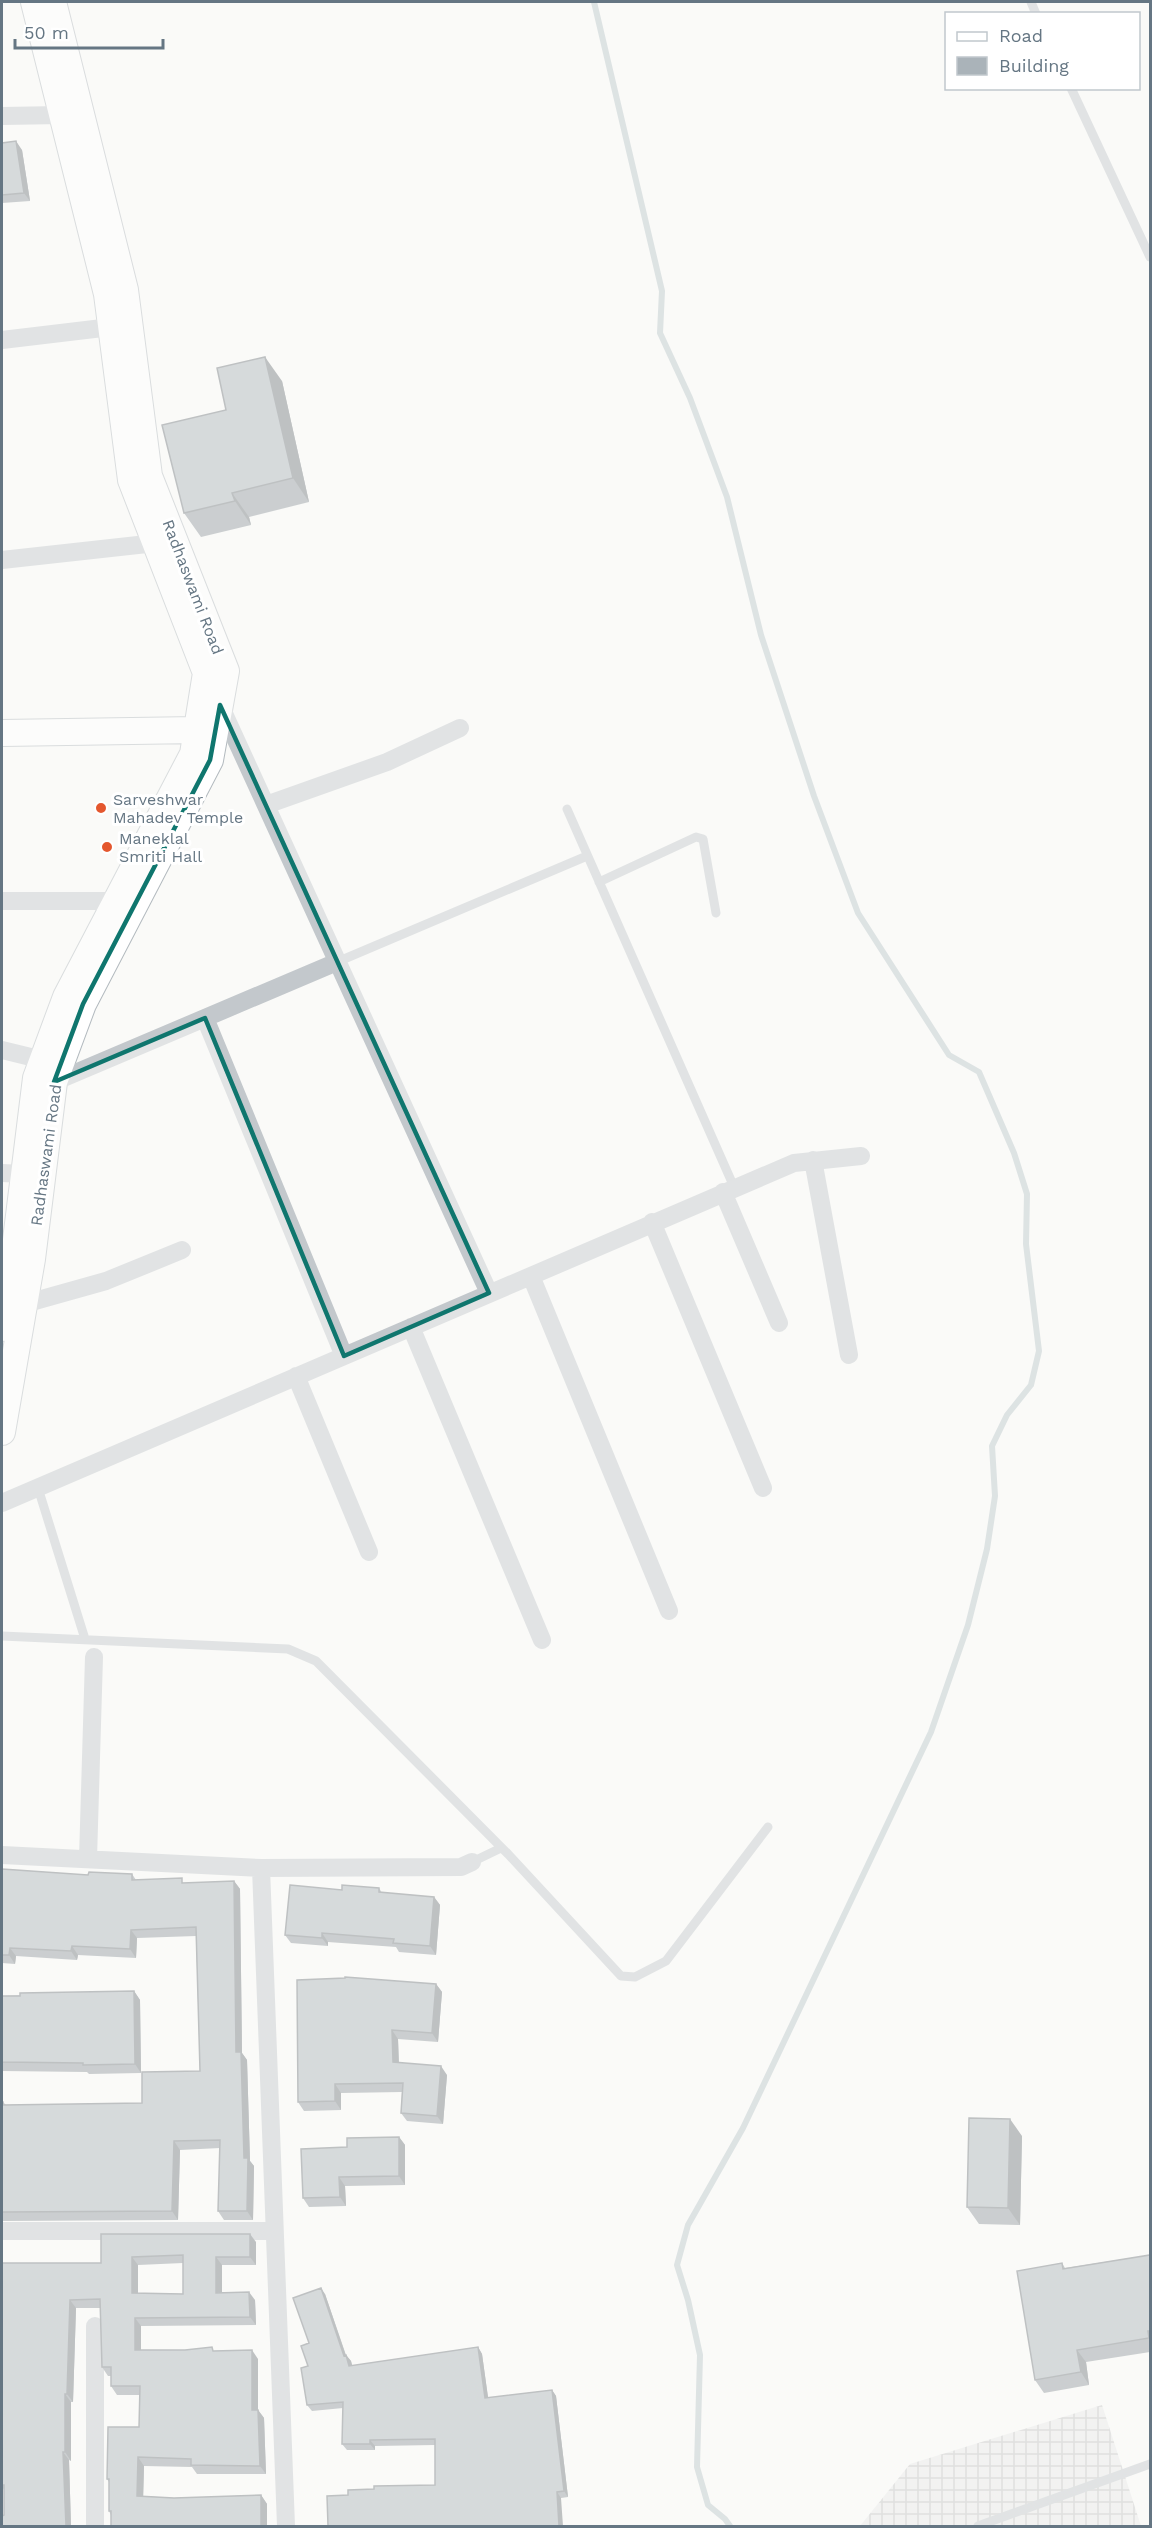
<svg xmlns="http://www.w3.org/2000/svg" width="1152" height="2528" font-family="'Work Sans',sans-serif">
	<defs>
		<pattern id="industrial-grid" width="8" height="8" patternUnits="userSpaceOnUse" patternTransform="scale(1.5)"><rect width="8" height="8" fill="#e8e9e9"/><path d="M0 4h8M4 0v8" fill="none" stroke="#c0c1c2"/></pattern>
	</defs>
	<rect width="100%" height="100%" fill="#fafaf8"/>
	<path fill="url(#industrial-grid)" d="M1102,2405L1141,2526H860L910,2464Z"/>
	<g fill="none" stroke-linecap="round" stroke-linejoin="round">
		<path stroke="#bbc7cb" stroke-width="6" d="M594,2L662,291L660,333L690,398L727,497L761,635L814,796L858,913L949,1055L979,1072L1014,1153L1027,1194L1026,1244L1039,1351L1031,1385L1007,1415L992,1446L995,1496L987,1549L968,1625L931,1732L743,2128L688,2225L677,2265L688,2300L700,2355L697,2467L708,2505L725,2519L730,2526"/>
		<defs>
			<path id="secondary" d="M2,733L197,730
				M2,1328L14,1256L36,1078L66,997L193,754L206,673L131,480L107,294L34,2
				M2,1432L32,1259L54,1082L83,1004L210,760L226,671L149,476L125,290L53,2"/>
		</defs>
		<use href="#secondary" stroke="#b3babf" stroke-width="28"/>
		<path stroke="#c3c8cc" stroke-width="9" d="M1031,2L1036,14
			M1071,88L1150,257
			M567,809L734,1187
			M599,882L696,837L703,839L716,913
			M337,962L587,856
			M38,1488L85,1639
			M2,1636L288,1649L316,1661L508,1854L621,1976L635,1977L666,1961L768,1827
			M472,1862L501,1848
			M978,2526L1150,2464"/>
		<path stroke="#c3c8cc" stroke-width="18" d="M2,116L62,115
			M2,340L111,327
			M2,560L156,543
			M220,705L489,1293
			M266,805L387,762L460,728
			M2,901H116
			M205,1018L344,1356
			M2,1050L43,1060
			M54,1082L337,962
			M813,1160L849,1355
			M2,1173L24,1174
			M723,1192L779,1323
			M652,1222L763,1488
			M531,1276L669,1611
			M24,1304L106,1281L182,1250
			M411,1327L542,1640
			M296,1376L369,1552
			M2,1503L794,1163L861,1156
			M2,1855L261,1868L286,2526
			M88,1859L94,1657
			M261,1868L461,1867L472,1862
			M2,2231H274
			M95,2526V2326"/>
		<use href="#secondary" stroke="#fff" stroke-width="26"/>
	</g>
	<path fill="#929a9f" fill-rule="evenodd" d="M2,143L22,150L30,201L2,203Z
		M282,381L309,502L249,517L251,525L201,537L184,513L226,410Z
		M2,1869L88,1875L132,1874L136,1880L185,1883L234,1881L240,1889L242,2053L247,2060L250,2161L254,2166L253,2220H224L218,2211L220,2148L180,2150L178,2220L2,2221V2102H3L6,2105L142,2103L200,2071L196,1936L137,1938L136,1958L78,1955L77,1960L16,1956L15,1964L2,1963Z
		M379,1888L382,1893L434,1897L440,1905L436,1955L399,1952L396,1947L328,1942V1946L291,1943L285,1935L342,1890Z
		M436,1984L442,1992L438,2042L398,2039L399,2063L447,2075L443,2124L407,2121L401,2113L402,2092L341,2093V2110L304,2111L298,2102Z
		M134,1991L140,2000L141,2073L89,2074L87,2072L2,2071V1996Z
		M1022,2136L1020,2225L979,2224L967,2207Z
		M399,2137L405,2145V2185L345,2186L346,2206L309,2207L303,2198L347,2147Z
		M101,2234L256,2242V2265H222V2292L255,2300L256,2325L141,2326V2350L215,2351L258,2359V2410L264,2418L266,2474H197L192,2467L144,2466L143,2496L174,2498L261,2495L267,2504V2526H111V2515L109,2511V2482L107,2479L139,2427L140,2395H117L111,2386V2376H108L102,2367L101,2308H76L73,2402H71V2461L69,2460L71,2526H2L4,2515V2490L2,2486V2263H101ZM183,2263V2294L138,2293V2265Z
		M1150,2255V2352L1086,2362L1089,2385L1044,2393L1035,2380L1062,2263L1065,2268Z
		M325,2294L346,2355L351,2361L352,2366L478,2347L482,2354L488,2398L552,2390L556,2396L568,2497L561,2498L348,2495L435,2485V2445L375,2446V2450H347L342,2444L343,2408L312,2411L307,2405L309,2343Z"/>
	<path fill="#777d82" d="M16,141L22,150L30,201L24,193Z
		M265,357L282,381L309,502L293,478Z
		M232,493L249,517L251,525L235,501Z
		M234,1881L240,1889L242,2053L247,2060L250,2161L254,2166L253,2220L247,2211L236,2052Z
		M434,1897L440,1905L436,1955L430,1946Z
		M131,1930L137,1938L136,1958L130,1949Z
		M322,1933L328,1942V1946L322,1938Z
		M72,1946L78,1955L77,1960L71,1951Z
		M10,1948L16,1956L15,1964L9,1955Z
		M436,1984L442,1992L438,2042L432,2033Z
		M134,1991L140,2000L141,2073L135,2064Z
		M392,2030L398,2039L399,2071L393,2062Z
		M441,2066L447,2075L443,2124L437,2116Z
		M335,2084L341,2093V2110L335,2101Z
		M1010,2119L1022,2136L1020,2225L1008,2208Z
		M399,2137L405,2145V2185L399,2176Z
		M174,2141L180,2150L178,2220L172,2211Z
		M339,2177L345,2186L346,2206L340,2197Z
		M250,2234L256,2242V2265L250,2257Z
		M132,2257L138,2265V2302L132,2293Z
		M216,2257L222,2265V2301L216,2293Z
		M321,2288L325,2294L348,2362L344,2356Z
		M249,2292L255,2300L256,2325L250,2317Z
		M70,2300L76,2308L73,2402L67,2394Z
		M135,2318L141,2326V2359L135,2350Z
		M478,2347L482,2354L489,2404L485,2398Z
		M252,2350L258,2359V2419L252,2410Z
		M1077,2350L1086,2362L1089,2385L1081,2372Z
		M346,2355L351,2361L354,2372L349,2366Z
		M552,2390L556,2396L568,2497L564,2491Z
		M65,2394L71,2402V2461L65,2452Z
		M258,2410L264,2418L266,2474L260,2466Z
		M370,2440L375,2446V2450L370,2444Z
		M63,2452L69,2460L71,2526H66Z
		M138,2457L144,2466L143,2505L137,2496Z
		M557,2492L561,2498L563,2526H559Z
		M261,2495L267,2504V2526H261Z"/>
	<path fill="#aab3b9" stroke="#777d82" stroke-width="1.5" fill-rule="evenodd" d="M16,141L24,193L2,195V143Z
		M265,357L293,478L232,493L235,501L184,513L162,425L226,410L217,368Z
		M2,1869L88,1875L89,1872L132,1874V1880L182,1878V1883L234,1881L236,2052H241L244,2158H248L247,2211H218L220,2140L174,2141L172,2211L2,2212V2102H3V2105L142,2103V2072L200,2071L196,1927L131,1930L130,1949L72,1946L71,1951L10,1948L9,1955H2Z
		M290,1885L342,1890V1885L379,1888V1892L434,1897L430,1946L393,1943L394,1939L322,1933V1938L285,1935Z
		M345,1977L436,1984L432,2033L392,2030L393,2062L441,2066L437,2116L401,2113L403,2083L335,2084V2101L298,2102L297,1980L345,1978Z
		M134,1991L135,2064L83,2065V2063L2,2062V1996H20V1993Z
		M969,2118L1010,2119L1008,2208L967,2207Z
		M399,2137V2176L339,2177L340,2197L303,2198L301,2149L347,2147V2138Z
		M101,2234H250V2257H216V2293L249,2292L250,2317L135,2318V2350H185L212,2347L213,2351L252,2350V2410H258L260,2466L191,2465V2459L138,2457L137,2496L174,2498L261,2495V2526H111V2511H109V2479H107L108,2427H139L140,2386H111V2367H102L100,2299L70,2300L67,2394H65V2452H63L66,2526H2V2516L4,2515V2485H2V2263H101ZM183,2255V2294L132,2293V2257Z
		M1150,2255V2331H1148L1149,2338L1077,2350L1081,2372L1035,2380L1017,2271L1062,2263L1063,2269Z
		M321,2288L344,2356L346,2355L349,2366L478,2347L485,2398L552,2390L564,2491L557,2492L559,2526H328L327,2496L348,2495V2490L374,2489V2486L435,2485V2439L370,2440V2444H342L343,2402L307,2405L301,2368L308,2366L301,2346L309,2343L293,2298Z"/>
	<path d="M0 0H1152V2528H0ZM220,705L489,1293L344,1356L205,1018L54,1082L83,1004L210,760Z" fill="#fafaf8" fill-opacity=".55" fill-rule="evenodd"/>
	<path fill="none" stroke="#0f766e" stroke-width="4.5" stroke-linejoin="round" d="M220,705L489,1293L344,1356L205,1018L54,1082L83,1004L210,760Z"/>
	<g fill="#e4572e" stroke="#fff" stroke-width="2">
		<circle cx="101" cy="808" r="6"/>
		<circle cx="107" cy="847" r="6"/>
	</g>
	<g text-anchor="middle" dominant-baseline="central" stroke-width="6" stroke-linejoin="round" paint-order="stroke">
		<g font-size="16" fill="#657683" stroke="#fff">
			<text transform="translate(193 587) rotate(69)">Radhaswami Road</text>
			<text transform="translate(46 1155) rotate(-82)">Radhaswami Road</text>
		</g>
		<g font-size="16" fill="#657683" stroke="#fff" text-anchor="start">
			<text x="113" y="799">Sarveshwar<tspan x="113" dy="18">Mahadev Temple</tspan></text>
			<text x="119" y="838">Maneklal<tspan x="119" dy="18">Smriti Hall</tspan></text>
		</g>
	</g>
	<rect width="1152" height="2528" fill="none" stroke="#657683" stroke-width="6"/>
	<rect x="945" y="12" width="195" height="78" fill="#ffffff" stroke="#c1c8cd" stroke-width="1.5"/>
	<rect x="957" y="32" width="30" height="9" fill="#ffffff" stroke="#c1c8cd" stroke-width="1.5"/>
	<text x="999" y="42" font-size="18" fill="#657683">Road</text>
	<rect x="957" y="57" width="30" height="18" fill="#aab3b9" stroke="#c1c8cd" stroke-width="1.5"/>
	<text x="999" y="72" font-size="18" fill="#657683">Building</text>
	<path d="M15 39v9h148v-9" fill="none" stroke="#657683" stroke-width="3"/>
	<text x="24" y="39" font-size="18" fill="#657683" stroke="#ffffff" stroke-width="4.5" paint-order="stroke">50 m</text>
</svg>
